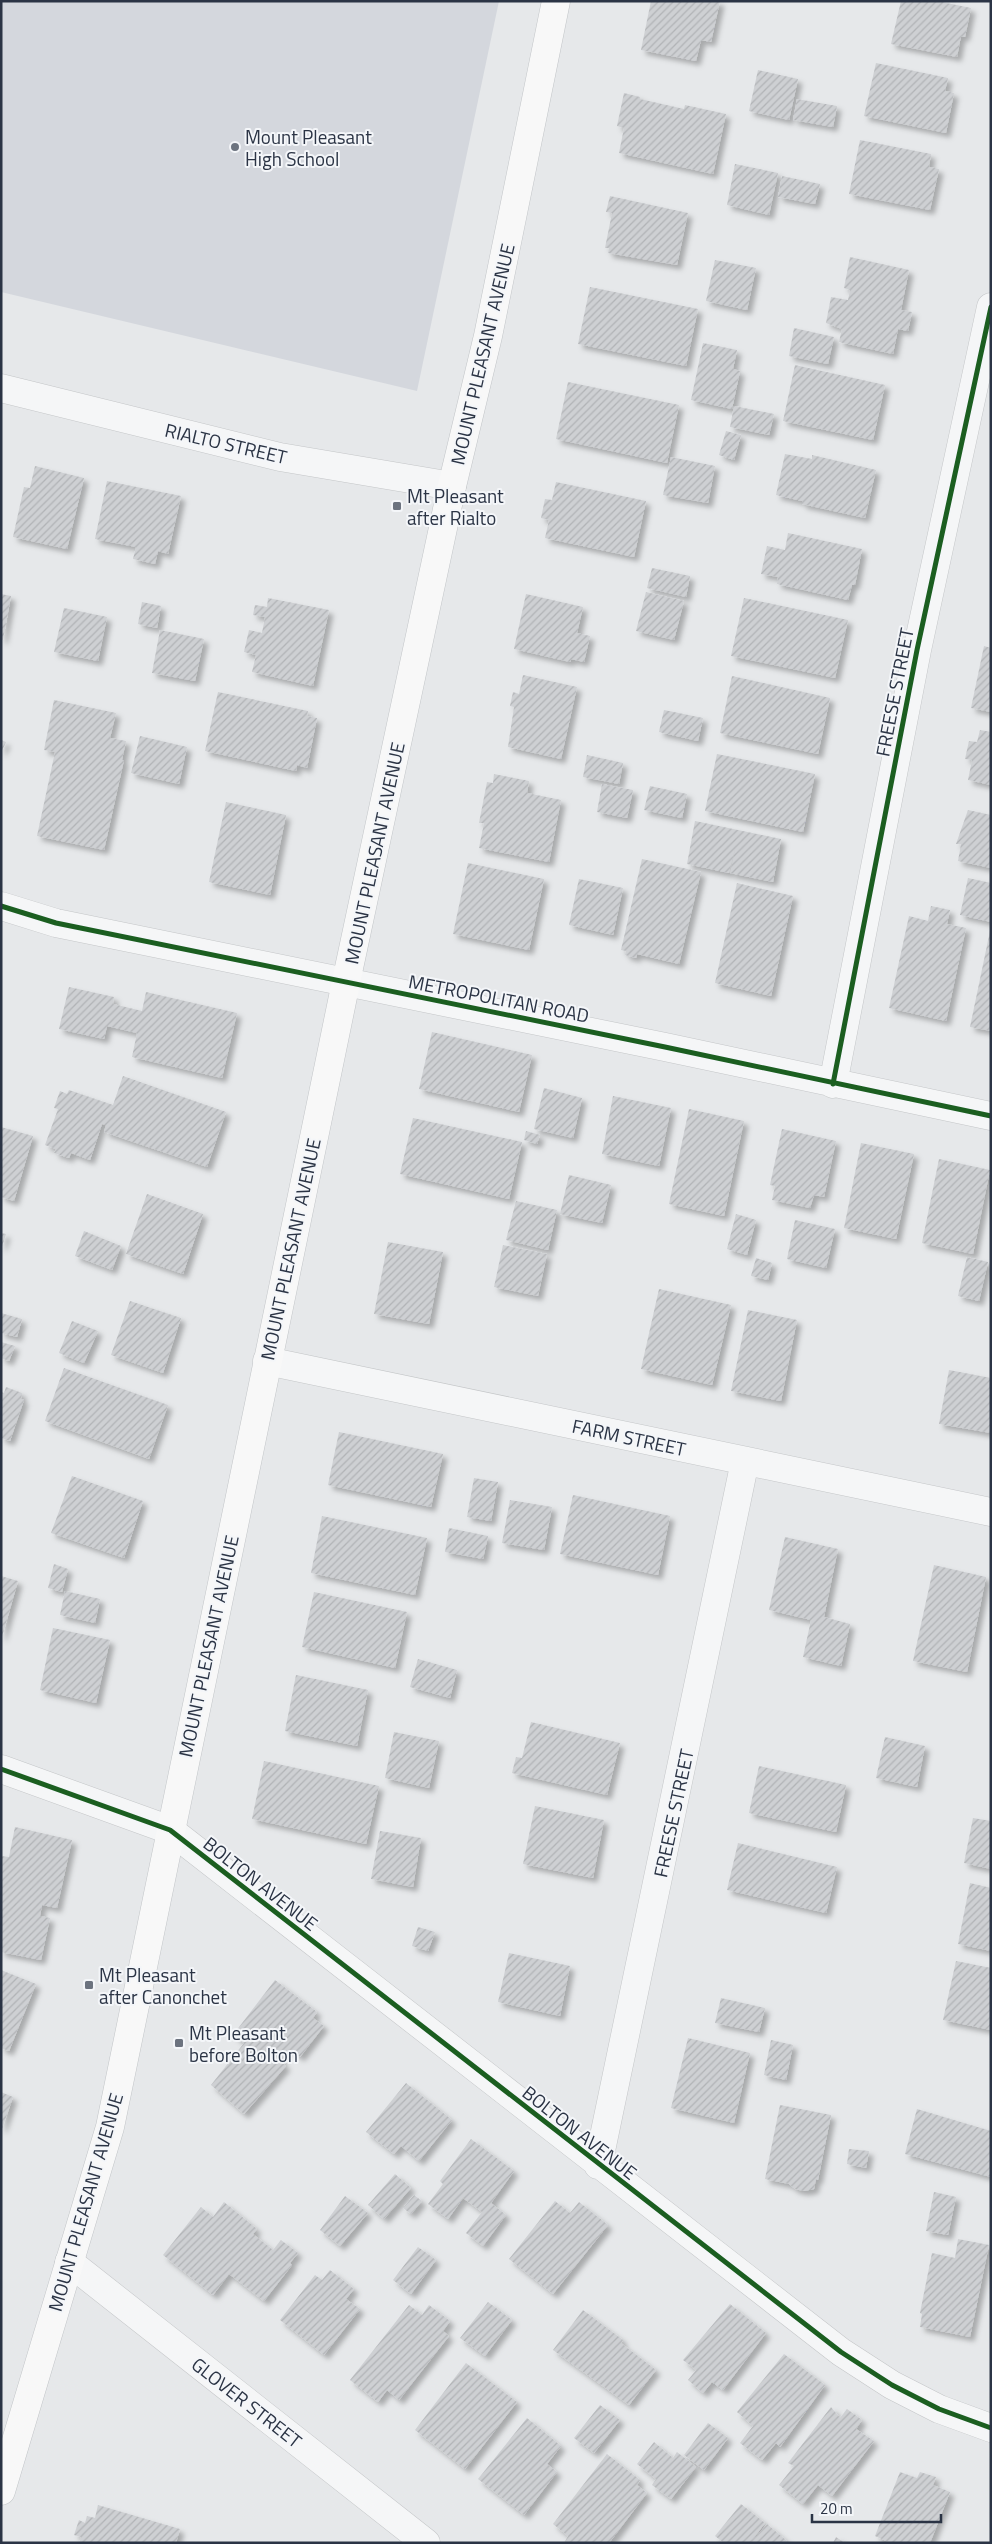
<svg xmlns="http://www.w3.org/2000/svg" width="992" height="2544" font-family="'Titillium Web',sans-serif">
	<defs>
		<pattern id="building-hatch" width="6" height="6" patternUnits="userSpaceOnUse" patternTransform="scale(1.25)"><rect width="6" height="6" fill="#ced0d3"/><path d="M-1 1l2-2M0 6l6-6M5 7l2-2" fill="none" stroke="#b1b3b6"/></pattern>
		<filter id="shadow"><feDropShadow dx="4.5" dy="4.5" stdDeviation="2.5" flood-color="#0004"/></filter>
	</defs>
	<rect width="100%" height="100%" fill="#e6e8ea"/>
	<path fill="#d4d7dd" d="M1,1H499L417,391L1,292Z"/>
	<path fill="url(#building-hatch)" filter="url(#shadow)" d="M651,1H720L711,42L701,40L696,61L641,50Z
		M901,1H937L971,8L965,37L961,36L957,57L891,44Z
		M876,63L948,78L945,91L954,93L946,133L864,116Z
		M758,70L798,79L789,120L749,111Z
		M624,93L640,97V99L684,109L685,105L726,114L713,174L619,153L624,128L617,126Z
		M797,99L837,106L833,127L793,120Z
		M860,140L931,154L929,167L939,169L930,210L849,194Z
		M735,164L778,173L769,215L727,205Z
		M782,176L820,184L815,204L778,197Z
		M610,196L688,213L677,265L608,253L609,248H605L612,213L606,212Z
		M850,257L909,270L901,310L912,312L908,331L898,329L893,354L839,342L842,329L826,323L831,297L848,300L850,290L844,288Z
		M715,260L756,268L747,310L706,301Z
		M590,287L698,309L686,366L578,344Z
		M794,328L834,337L828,364L789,356Z
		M703,343L737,350L733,369L740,371L732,409L691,400Z
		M795,365L885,385L873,440L783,421Z
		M568,382L679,405L667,463L556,439Z
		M734,406L774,414L769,435L730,427Z
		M726,431L741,435L734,460L719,455Z
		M785,454L812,459V455L876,470L865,518L802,504V501L776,495Z
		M671,457L715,466L708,503L663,495Z
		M35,466L84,478L67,549L13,537L24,487L30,488Z
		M107,481L181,496L168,554L158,551L155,564L133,559L136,547L95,539Z
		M556,482L646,501L634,557L545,538L549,520L541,518L545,499L552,500Z
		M788,533L862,549L855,585H852L848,600L777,584L778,577L761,574L767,546L785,550Z
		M652,568L690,576L686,597L647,588Z
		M646,592L684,601L674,640L636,631Z
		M1,594L11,596L3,640L1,639Z
		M526,594L583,607L577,633L590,636L584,662L571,659L570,662L514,649Z
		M268,598L329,610L313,686L252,672L256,655L244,652L249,630L262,633L265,617L253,615L255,605L267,607Z
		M744,598L848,620L835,678L731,656Z
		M142,602L161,606L157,628L138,624Z
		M64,608L107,617L98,661L54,652Z
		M160,630L204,639L195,681L152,673Z
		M984,646L991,648V712L971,708Z
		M523,675L577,687L561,759L508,747L514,707L510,706L513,692L519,694Z
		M732,676L830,698L818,754L720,733Z
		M218,692L308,711L307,716L317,718L307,768L297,765L296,771L205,751Z
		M54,700L116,713L110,738L126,741L122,760H124L104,850L37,836L55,752L44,750Z
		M664,710L703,718L698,741L659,732Z
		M980,730L991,732V785L968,780L972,760L965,759L969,741L977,742Z
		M140,736L187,747L179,784L131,773Z
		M1,740L6,742L1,753Z
		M717,754L815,774L803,832L705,811Z
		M587,755L623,763L619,784L583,777Z
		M494,774L529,781L527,793L561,800L549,862L479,848L484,823H479L487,782L493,783Z
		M602,784L633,790L627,818L597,812Z
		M650,786L687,794L682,818L644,810Z
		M226,802L286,815L270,895L209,882Z
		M968,810L991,815V868L958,861L961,844H956Z
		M695,821L781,839L773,882L730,873L736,845L729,873L687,864Z
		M642,859L701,872L679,964L637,954L636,958L625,955L626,951L621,950Z
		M468,863L544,879L529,950L453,934Z
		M968,878L991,883V922L960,915Z
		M579,879L623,888L613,935L569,925Z
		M737,883L793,896L771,996L715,983Z
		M931,906L950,910L947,924L966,928L946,1021L889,1008L909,916L928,921Z
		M990,931H991V1031L970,1027Z
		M69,987L114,997L113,1004L142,1011L146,992L237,1013L222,1078L132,1057L137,1033L107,1026L104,1039L59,1029Z
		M432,1032L532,1055L519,1112L419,1089Z
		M123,1076L226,1112L207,1167L104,1132L106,1125L102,1124L90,1160L71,1153L69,1158L54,1153L56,1149L45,1145L58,1109L54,1108L60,1091L67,1094L69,1090L113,1105Z
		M544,1088L582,1098L573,1138L534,1129Z
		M613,1096L671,1108L659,1166L602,1154Z
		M689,1109L744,1121L724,1216L669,1204Z
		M413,1118L522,1142L509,1199L400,1174Z
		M1,1127L33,1136L14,1201L1,1197Z
		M782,1129L836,1141L824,1197L814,1195L810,1208L772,1200L775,1186L770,1185Z
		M526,1131L540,1135L537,1144L524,1140Z
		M861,1143L914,1154L896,1239L844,1228Z
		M939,1159L990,1170L973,1254L922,1243Z
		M569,1175L611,1185L602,1223L560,1214Z
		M147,1194L203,1214L183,1274L126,1254Z
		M516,1201L557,1210L548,1250L506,1240Z
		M736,1214L756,1220L747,1255L727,1249Z
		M795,1220L835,1229L826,1268L787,1259Z
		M84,1231L121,1246L112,1270L75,1256Z
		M1,1233L6,1234L2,1247H1Z
		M388,1242L443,1252L429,1324L374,1314Z
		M503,1245L547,1254L538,1296L494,1287Z
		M967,1257L988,1262L979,1301L958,1296Z
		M756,1258L772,1263L768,1280L751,1276Z
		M659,1289L731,1305L712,1385L641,1369Z
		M130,1301L181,1318L163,1373L111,1355Z
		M748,1310L797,1320L781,1401L731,1391Z
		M1,1313L22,1319L17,1337L1,1333Z
		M72,1321L98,1331L84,1363L59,1353Z
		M1,1342L15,1346L9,1361L1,1358Z
		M64,1368L168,1405L149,1459L45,1421Z
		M949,1370L991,1378V1433L939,1424Z
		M6,1387L22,1393L21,1399L24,1400L10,1441L1,1438V1392L4,1393Z
		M339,1432L443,1454L431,1507L328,1485Z
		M72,1476L143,1501L124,1558L51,1533Z
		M474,1478L498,1482L491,1521L467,1517Z
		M573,1495L670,1516L658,1575L560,1554Z
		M510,1500L552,1507L544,1550L502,1543Z
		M322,1516L427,1538L415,1595L311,1573Z
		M449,1528L488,1536L483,1559L445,1552Z
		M785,1537L838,1549L824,1617L850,1624L841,1666L803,1657L811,1620L769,1610Z
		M54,1564L68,1569L62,1592L48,1588Z
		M934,1565L986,1577L967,1672L913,1661Z
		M1,1576L18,1581L2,1637H1Z
		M65,1591L100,1599L95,1623L60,1615Z
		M314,1592L407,1612L395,1668L302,1647Z
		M53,1628L110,1640L96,1703L40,1690Z
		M418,1659L457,1670L450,1698L410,1687Z
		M296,1675L368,1690L357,1746L285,1731Z
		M531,1722L620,1743L607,1795L512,1773L516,1757L522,1758Z
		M394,1732L439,1741L429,1788L385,1778Z
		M885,1737L925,1746L917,1787L876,1778Z
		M264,1761L379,1786L366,1844L252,1819Z
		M759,1766L846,1785L836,1832L749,1813Z
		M535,1806L604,1820L593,1878L523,1864Z
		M973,1818L991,1821V1869L964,1863Z
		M15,1827L72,1840L57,1908L42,1905L40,1916L50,1918L41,1960L1,1952V1856L9,1857Z
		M380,1831L421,1838L413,1887L371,1879Z
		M738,1843L837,1867L826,1913L727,1890Z
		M970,1883L991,1888V1951L958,1944Z
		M418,1927L435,1932L428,1951L412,1946Z
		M509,1953L570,1966L560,2016L498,2002Z
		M956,1961L991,1968V2030L943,2020Z
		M1,1970L36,1984L9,2051L1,2048Z
		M275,1980L317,2012L313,2018L324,2026L300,2057L289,2049L280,2060L286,2066L244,2114L211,2085L244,2043L233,2035Z
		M721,1998L765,2008L759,2032L715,2023Z
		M688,2038L750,2053L734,2123L671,2108Z
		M771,2040L793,2045L786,2080L764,2075Z
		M406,2083L452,2120L419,2161L401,2146L394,2154L366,2132Z
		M1,2092L13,2097L2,2129H1Z
		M780,2105L831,2115L818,2180L816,2179L814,2189L804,2191L795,2189L789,2184L765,2179Z
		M917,2109L991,2131V2177L905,2154Z
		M471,2139L514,2171L491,2203L506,2215L483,2246L466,2233L482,2212L463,2198L448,2219L428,2204L443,2184L440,2181Z
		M849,2149L869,2151L866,2168L847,2164Z
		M395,2174L411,2188L384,2219L368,2205Z
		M934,2192L956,2197L948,2235L926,2231Z
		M414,2195L422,2201L411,2214L403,2208Z
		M345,2196L368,2213L340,2246L320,2230Z
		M555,2201L570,2213L579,2202L608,2225L553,2294L509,2259Z
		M224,2202L257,2229L253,2234L273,2250L281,2240L298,2253L290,2263L292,2265L264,2301L229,2274L213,2295L163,2255L201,2207L213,2217Z
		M958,2239L989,2245L970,2337L920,2327L922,2314L920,2313L932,2253L955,2258Z
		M418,2247L436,2260L411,2294L393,2280Z
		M330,2270L354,2289L346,2299L360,2309L324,2355L280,2320L315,2275L322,2280Z
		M488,2302L512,2320L485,2356L460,2338Z
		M730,2304L766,2333L723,2390L712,2382L703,2393L688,2380L696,2370L683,2360Z
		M409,2305L422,2315L429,2305L450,2321L443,2331L449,2336L399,2400L387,2390L378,2402L350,2380Z
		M583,2310L623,2340L621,2343L656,2370L629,2405L553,2350Z
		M784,2354L825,2385L780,2447L776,2443L762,2460L740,2443L753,2426L737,2412Z
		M466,2363L517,2402L465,2469L415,2430Z
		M600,2405L620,2420L594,2453L574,2438Z
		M831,2407L840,2418L847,2409L862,2420L856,2429L874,2441L832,2496L818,2485L803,2504L779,2485L794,2466L788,2463Z
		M527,2418L561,2446L547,2464L557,2472L524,2515L478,2479Z
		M708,2423L728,2438L704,2470L684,2455Z
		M654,2442L673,2458L677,2452L696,2467L671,2499L652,2485L656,2479L637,2464Z
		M607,2454L640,2480L637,2485L647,2493L609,2543H564L568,2536L553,2524Z
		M900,2472L917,2478L920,2472L936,2477L933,2485L950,2492L930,2543H891L875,2536Z
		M741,2504L765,2523L750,2543H724L715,2536Z
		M98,2505L180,2529L176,2543H79L81,2537L74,2535L79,2520L85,2523L87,2516L95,2518Z
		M767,2524L787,2541L785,2543H751Z
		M836,2537L845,2543H833Z"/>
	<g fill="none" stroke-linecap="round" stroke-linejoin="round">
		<defs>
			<path id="minor" d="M1,388L280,457L452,486
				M1,906L56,923L665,1047L991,1116
				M833,1084L917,650L991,307
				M267,1361L991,1512
				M1,1769L170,1830L841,2352L892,2385L939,2409L991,2428
				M598,2165L745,1461
				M69,2262L426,2543"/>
			<path id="major" d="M1,2491L110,2127L346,982L452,486L488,336L556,1"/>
		</defs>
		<use href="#minor" stroke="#c4c6c8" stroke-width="29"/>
		<use href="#major" stroke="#c2c5c8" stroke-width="29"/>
		<use href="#minor" stroke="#f5f6f7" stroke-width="28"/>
		<use href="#major" stroke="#f8f8f8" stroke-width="28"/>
		<defs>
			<path id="cycleway" d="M1,906L56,923L665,1047L991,1116
				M833,1084L917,650L991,307
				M1,1769L170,1830L841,2352L892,2385L939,2409L991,2428"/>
		</defs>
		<use href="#cycleway" stroke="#f4f6f9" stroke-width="8"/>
		<use href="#cycleway" stroke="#1b5e20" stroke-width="5"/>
	</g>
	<g fill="#6c737f" stroke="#f4f6f9" stroke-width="2">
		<circle cx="235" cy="147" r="5"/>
		<rect x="392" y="501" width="10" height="10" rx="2.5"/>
		<rect x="84" y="1980" width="10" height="10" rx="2.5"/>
		<rect x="174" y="2038" width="10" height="10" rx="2.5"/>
	</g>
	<g text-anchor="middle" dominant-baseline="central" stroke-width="4" stroke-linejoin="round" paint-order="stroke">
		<g font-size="19" fill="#2b3445" stroke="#f4f6f9" text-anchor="start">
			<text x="245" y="136">Mount Pleasant<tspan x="245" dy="22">High School</tspan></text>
			<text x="407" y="495">Mt Pleasant<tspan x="407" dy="22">after Rialto</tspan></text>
			<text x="99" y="1974">Mt Pleasant<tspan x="99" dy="22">after Canonchet</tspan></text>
			<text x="189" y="2032">Mt Pleasant<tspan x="189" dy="22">before Bolton</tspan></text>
		</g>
		<g font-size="19" fill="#2b3445" stroke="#f4f6f9">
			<text transform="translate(482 354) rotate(-77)">MOUNT PLEASANT AVENUE</text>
			<text transform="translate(226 443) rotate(13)">RIALTO STREET</text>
			<text transform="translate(894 692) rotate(-79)">FREESE STREET</text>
			<text transform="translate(374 853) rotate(-78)">MOUNT PLEASANT AVENUE</text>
			<text transform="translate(499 998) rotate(11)">METROPOLITAN ROAD</text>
			<text transform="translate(290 1249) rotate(-78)">MOUNT PLEASANT AVENUE</text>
			<text transform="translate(629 1437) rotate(12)">FARM STREET</text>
			<text transform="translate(208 1646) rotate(-78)">MOUNT PLEASANT AVENUE</text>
			<text transform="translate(673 1813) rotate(-78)">FREESE STREET</text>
			<text transform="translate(261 1883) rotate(38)">BOLTON AVENUE</text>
			<text transform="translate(580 2132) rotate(38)">BOLTON AVENUE</text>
			<text transform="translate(85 2202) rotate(-74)">MOUNT PLEASANT AVENUE</text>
			<text transform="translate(247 2402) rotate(38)">GLOVER STREET</text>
		</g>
	</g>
	<rect width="992" height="2544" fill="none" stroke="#2b3445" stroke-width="5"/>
	<path d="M812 2514v8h129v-8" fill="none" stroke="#2b3445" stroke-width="2.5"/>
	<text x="820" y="2514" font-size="15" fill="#2b3445" stroke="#f4f6f9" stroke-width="4" paint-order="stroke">20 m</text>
</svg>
